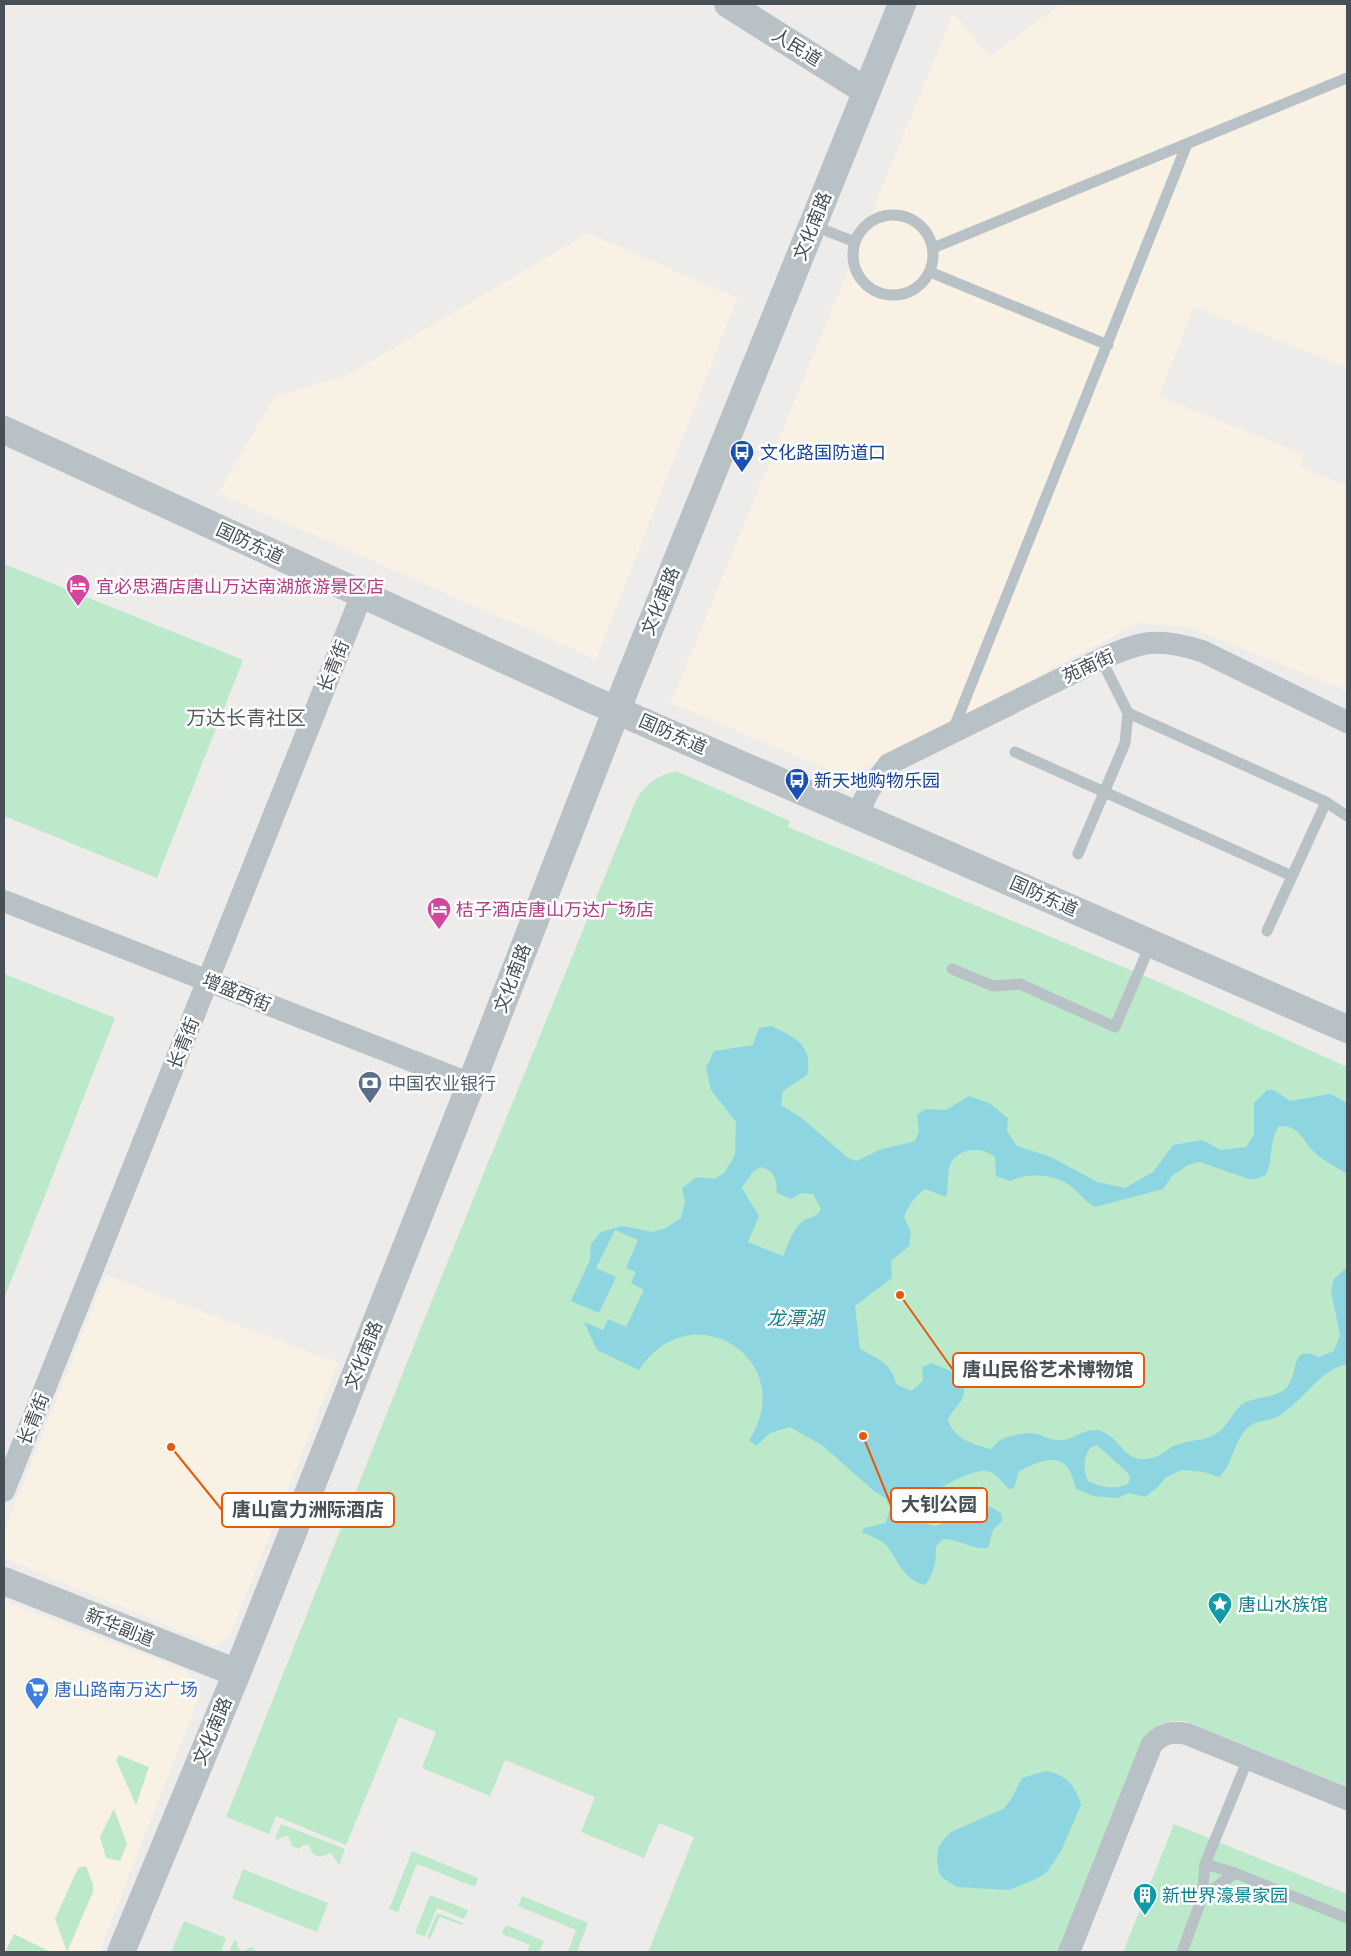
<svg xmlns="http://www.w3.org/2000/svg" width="1351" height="1956" font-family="Inter,'Noto Sans SC',sans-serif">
	<rect width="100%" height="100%" fill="#eeebeb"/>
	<path fill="#f9f1e4" d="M1061,4H1347V368L1194,307L1159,396L1304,455L1300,467L1347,486V691L1190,627L1139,623L846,777L671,703L953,14L990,56Z
		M588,233L737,298L596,659L218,493L275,396L346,376Z
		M106,1275L338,1363L229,1637L215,1646L4,1558V1532Z
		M4,1601L186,1671L199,1684L197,1702L99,1952H4Z"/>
	<path fill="#bce9ca" d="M4,564L243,660L157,878L4,816Z
		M676,771L790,821L788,827L1166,985L1347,1067V1787L1185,1721H1171L1159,1726L1059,1952H648L694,1837L659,1823L644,1858L581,1832L595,1797L505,1760L490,1796L422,1768L436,1732L399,1717L346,1845L276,1816L269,1834L226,1817L428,1310L636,800C646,784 657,775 676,771Z
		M4,974L115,1018L4,1299Z
		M119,1755L149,1767L136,1805L116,1760Z
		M114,1809L127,1844L120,1861L106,1858L100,1837Z
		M281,1824L345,1849L339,1865L331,1853L320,1857L313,1854L309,1845H303L299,1849L292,1846L288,1836L282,1837L278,1840L275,1839Z
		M1174,1824L1347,1894V1952H1123Z
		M412,1851L478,1878L475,1887L417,1864L398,1912L389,1909Z
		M86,1866L93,1885V1892L67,1952L55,1919L78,1868Z
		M243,1869L328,1903L317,1932L232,1898Z
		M430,1895L468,1910L464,1919L437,1908L425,1937L415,1933Z
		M522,1896L588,1923L577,1952H568L576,1930L518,1906Z
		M437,1913L463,1923L462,1925L440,1917L430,1939L427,1938Z
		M184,1921L226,1938L221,1952H171Z
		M506,1925L544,1941L539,1952H527L530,1945L502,1934Z
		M14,1934L51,1952H5Z
		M234,1940L237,1941L238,1948L242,1952L251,1947L258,1952H229Z"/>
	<path fill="#8dd6e1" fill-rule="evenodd" d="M772,1026C795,1038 814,1045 807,1075L783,1091L781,1105L803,1119L848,1158L857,1161L879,1150L915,1141L919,1132L917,1114L926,1109L946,1110L969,1096L989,1103L1008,1118L1007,1131L1017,1146L1051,1157L1097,1182L1125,1188L1153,1172L1173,1145L1202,1140L1221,1150L1246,1147L1254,1135V1103L1267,1090H1274L1290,1101L1330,1094L1347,1103V1174C1337,1167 1323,1161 1314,1152C1301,1139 1301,1126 1279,1126C1268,1143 1274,1157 1266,1175L1256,1179H1249L1200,1162L1188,1165L1172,1176L1163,1189L1095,1207C1086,1202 1082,1196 1074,1189C1059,1174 1028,1172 1010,1181L996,1176L995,1157C981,1145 953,1148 949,1169C947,1179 949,1187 946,1197L925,1189C914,1197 909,1205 904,1217L911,1232L909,1246L891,1261L892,1278L855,1306L860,1349C879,1360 891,1362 896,1384L911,1391L923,1381L922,1367L931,1363L949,1370L964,1384C966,1404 954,1405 948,1420C954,1439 974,1445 991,1449C995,1446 998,1441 1002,1439C1008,1436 1025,1433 1032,1433C1041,1434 1049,1440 1058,1440C1073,1441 1086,1426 1101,1431C1123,1439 1124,1467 1155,1457C1164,1454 1170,1446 1179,1444C1196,1438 1205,1443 1221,1430C1230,1422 1236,1406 1246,1402C1258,1397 1280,1397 1288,1386C1299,1372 1290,1343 1319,1357L1334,1351L1340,1336L1331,1290L1334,1279L1347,1267V1364C1319,1370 1304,1400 1280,1415C1266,1424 1255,1417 1243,1433C1233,1446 1232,1466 1219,1477L1204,1472L1181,1470L1165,1478L1158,1487L1145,1497L1129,1493L1117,1498L1093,1496L1076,1489C1068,1450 1048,1457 1019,1471L1014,1488L1009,1489C1003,1483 996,1473 987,1471C973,1468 933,1491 923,1500V1520L930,1525L936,1526L977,1505L991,1507L1001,1513L1002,1521L993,1530L988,1548C969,1550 962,1539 943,1539L936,1546C936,1562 935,1572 925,1585C904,1580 899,1562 887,1546C882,1540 870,1536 862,1532L864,1528L886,1523L890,1508L886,1498L875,1492L823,1446L790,1427L770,1433L756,1446L749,1440C801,1360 691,1290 639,1370L597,1350L584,1322L603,1330L608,1319L626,1327L644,1290L631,1283L636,1272L626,1268L638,1240L615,1230L596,1268L616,1277L599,1313L571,1301L590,1260L591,1244L601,1232L623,1226L652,1232L666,1228L681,1218L685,1202L682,1188L697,1177L714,1179L724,1173L735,1155L736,1122L711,1090L706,1068L714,1051L753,1045L759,1028ZM761,1167C776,1172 776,1179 777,1193L791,1199L802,1193L813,1194L821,1209C817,1218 810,1216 802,1222C792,1231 788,1244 783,1256L748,1242L759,1216C756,1210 743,1191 742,1187L754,1171ZM1097,1445L1127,1472L1130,1477L1128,1484C1116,1490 1099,1487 1088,1481C1083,1469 1083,1459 1090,1448Z
		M1045,1771C1066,1774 1075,1785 1081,1805L1061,1851L1047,1872L1036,1879L1009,1890L957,1887L943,1878L939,1873L937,1859L938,1848L945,1838L951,1832L1003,1809L1010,1801L1022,1778Z"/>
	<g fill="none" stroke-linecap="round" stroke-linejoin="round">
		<path stroke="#b8c1c6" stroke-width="11" d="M853 255a40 40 0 1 1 80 0a40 40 0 1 1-80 0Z
			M812,225L855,242
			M933,248L1347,78
			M930,272L1108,345
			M1128,713L1326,802L1347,816
			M953,730L1187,144
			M1015,752L1292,876
			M1078,854L1125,743L1128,713L1101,659
			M1267,931L1326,802
			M952,969L993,986L1020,984L1115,1027L1151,943
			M1205,1864L1248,1759
			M1202,1898L1235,1873
			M1182,1952L1202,1898L1205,1864L1235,1873L1347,1918"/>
		<path stroke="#b8c1c6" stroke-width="22" d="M857,815L869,790L889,764L1101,659C1142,641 1158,637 1202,651L1347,722
			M4,901L471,1084
			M4,1491L362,594
			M1069,1952L1152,1744C1163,1733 1172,1731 1187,1734L1347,1799"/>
		<path stroke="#b8c1c6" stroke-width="28" d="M728,4L866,91
			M4,430L586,697L1347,1029
			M4,1581L237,1673
			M121,1952L237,1673L471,1084L617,709L902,4"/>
	</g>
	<defs>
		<symbol id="bus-pin" viewBox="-11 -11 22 30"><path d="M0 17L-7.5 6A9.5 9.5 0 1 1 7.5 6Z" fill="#1a4fb4" stroke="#fff"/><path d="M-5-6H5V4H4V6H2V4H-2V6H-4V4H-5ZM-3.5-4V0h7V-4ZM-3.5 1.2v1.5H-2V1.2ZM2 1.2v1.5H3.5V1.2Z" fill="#fff"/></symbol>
		<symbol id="hotel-pin" viewBox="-11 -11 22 30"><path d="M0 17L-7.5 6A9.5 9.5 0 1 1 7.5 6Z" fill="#d1479c" stroke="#fff"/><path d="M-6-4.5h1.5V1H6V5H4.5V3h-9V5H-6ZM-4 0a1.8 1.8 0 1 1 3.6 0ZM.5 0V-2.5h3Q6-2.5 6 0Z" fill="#fff"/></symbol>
		<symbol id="bank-pin" viewBox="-11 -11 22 30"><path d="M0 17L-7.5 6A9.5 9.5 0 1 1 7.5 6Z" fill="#5c6f8a" stroke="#fff"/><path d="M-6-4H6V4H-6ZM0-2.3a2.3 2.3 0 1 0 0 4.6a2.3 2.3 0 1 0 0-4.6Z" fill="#fff"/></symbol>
		<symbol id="sight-pin" viewBox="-11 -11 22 30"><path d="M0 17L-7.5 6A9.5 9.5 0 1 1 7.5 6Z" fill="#0f9aa8" stroke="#fff"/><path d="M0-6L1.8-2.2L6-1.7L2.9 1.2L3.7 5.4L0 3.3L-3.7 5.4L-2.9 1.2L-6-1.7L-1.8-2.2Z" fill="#fff"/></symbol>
		<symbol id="supermarket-pin" viewBox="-11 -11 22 30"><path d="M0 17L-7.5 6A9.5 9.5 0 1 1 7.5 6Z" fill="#3f7fe0" stroke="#fff"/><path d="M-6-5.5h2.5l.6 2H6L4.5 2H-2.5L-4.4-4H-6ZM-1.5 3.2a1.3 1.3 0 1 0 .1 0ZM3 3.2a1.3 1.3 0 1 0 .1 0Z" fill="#fff"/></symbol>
		<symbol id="building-pin" viewBox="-11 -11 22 30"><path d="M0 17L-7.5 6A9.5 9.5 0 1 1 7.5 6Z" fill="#0f9aa8" stroke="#fff"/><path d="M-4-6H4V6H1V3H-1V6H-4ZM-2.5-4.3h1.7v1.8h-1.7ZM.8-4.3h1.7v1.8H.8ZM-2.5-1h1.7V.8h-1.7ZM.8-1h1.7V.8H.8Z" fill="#fff"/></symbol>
	</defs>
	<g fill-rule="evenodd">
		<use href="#bus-pin" x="728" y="438" width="28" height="38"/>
		<use href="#hotel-pin" x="64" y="572" width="28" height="38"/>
		<use href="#bus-pin" x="783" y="766" width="28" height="38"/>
		<use href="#hotel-pin" x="425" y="895" width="28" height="38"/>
		<use href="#bank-pin" x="356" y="1069" width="28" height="38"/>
		<use href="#sight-pin" x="1206" y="1590" width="28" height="38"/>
		<use href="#supermarket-pin" x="23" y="1675" width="28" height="38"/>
		<use href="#building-pin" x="1131" y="1881" width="28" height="38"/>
	</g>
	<g text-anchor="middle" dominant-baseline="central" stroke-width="5" stroke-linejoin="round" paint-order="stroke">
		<g font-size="18" fill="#465056" stroke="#fff">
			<text transform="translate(797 47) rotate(32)">人民道</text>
			<text transform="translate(812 226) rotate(-68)">文化南路</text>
			<text transform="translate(250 543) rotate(25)">国防东道</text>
			<text transform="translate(660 601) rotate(-68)">文化南路</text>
			<text transform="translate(333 666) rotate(-68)">长青街</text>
			<text transform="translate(1088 666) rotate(-25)">苑南街</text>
			<text transform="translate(673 734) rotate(24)">国防东道</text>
			<text transform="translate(1044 896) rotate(24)">国防东道</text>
			<text transform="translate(512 978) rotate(-69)">文化南路</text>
			<text transform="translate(237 992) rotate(22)">增盛西街</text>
			<text transform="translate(183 1043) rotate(-68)">长青街</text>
			<text transform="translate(363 1355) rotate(-68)">文化南路</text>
			<text transform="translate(33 1419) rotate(-68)">长青街</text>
			<text transform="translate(120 1627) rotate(22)">新华副道</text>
			<text transform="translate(212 1731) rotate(-67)">文化南路</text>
		</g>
		<g font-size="18" fill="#164399" stroke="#fff" text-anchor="start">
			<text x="760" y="452">文化路国防道口</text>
			<text x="814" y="780">新天地购物乐园</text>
		</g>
		<g font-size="18" fill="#b23c85" stroke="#fff" text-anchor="start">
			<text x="96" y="586">宜必思酒店唐山万达南湖旅游景区店</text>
			<text x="456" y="909">桔子酒店唐山万达广场店</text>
		</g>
		<g font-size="18" fill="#4e5e75" stroke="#fff" text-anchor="start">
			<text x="388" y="1083">中国农业银行</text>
		</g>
		<g font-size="18" fill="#0d838f" stroke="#fff" text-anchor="start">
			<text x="1238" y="1604">唐山水族馆</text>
			<text x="1162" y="1895">新世界濠景家园</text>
		</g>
		<g font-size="18" fill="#366cbe" stroke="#fff" text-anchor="start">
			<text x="54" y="1689">唐山路南万达广场</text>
		</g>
		<g font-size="19" font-style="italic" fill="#1a7f8e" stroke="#fff">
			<text x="795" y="1318">龙潭湖</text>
		</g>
		<g font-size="20" fill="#595c5f" stroke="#fff">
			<text x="246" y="718">万达长青社区</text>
		</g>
	</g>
	<path fill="none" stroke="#e8590c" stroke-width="2" d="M900 1295L953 1370M863 1436L891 1505M171 1447L222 1510"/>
	<g fill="#e8590c" stroke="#fff" stroke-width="2">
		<circle cx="900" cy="1295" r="5"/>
		<circle cx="863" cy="1436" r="5"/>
		<circle cx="171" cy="1447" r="5"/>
	</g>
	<g fill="#fff" stroke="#e8590c" stroke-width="2">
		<rect x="953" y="1353" width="191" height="34" rx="5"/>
		<rect x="891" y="1488" width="96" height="34" rx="5"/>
		<rect x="222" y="1493" width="172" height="34" rx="5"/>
	</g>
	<g font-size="19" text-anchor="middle" font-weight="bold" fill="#465056">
		<text x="1048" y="1376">唐山民俗艺术博物馆</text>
		<text x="939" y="1511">大钊公园</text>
		<text x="308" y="1516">唐山富力洲际酒店</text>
	</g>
	<rect width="1351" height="1956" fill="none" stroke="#465056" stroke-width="10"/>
</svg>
